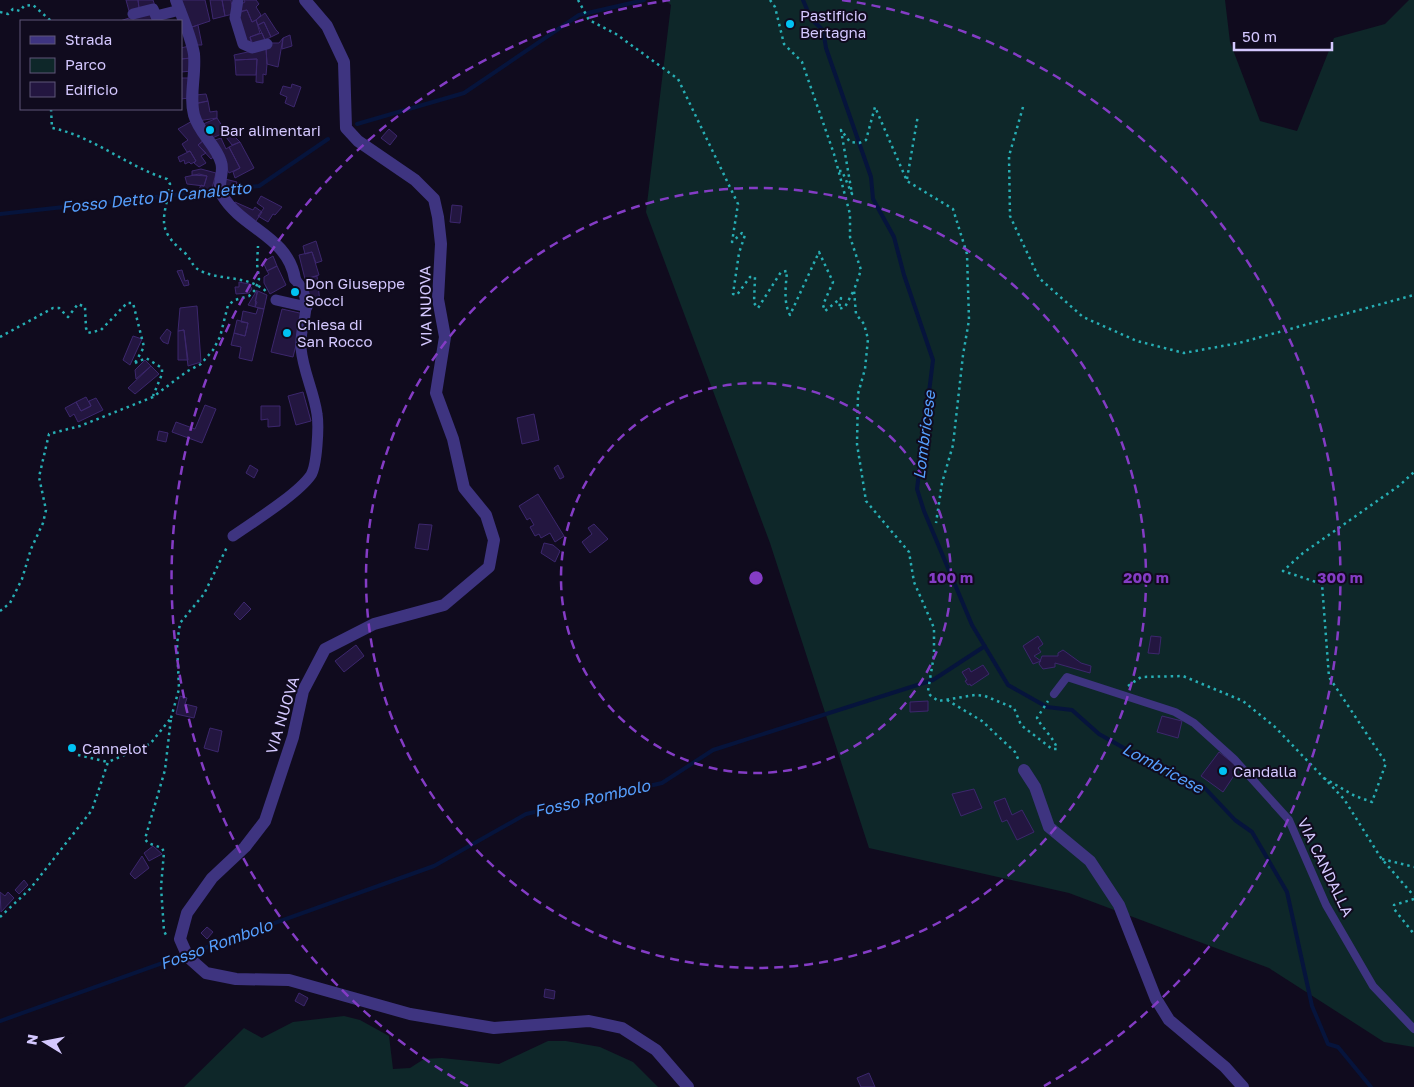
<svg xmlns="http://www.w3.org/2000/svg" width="1414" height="1087" font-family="'Golos Text',sans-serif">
	<rect width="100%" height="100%" fill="#100b1e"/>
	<path fill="#0e2729" d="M666,0H1225L1230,42L1260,121L1297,131L1334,38L1385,24L1409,0H1414V1047L1384,1042L1269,968L1069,893L869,848L770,543L646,212L671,5Z
		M344,1016L360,1020L389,1036L393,1069L410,1068L424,1059L442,1058L499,1064L548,1041H566L600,1047L633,1062L658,1087H184L244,1028L262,1038L293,1022Z"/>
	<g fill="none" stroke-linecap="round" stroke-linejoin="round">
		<path stroke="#06143c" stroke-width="4" d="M803,0L811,19L823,30L826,48L871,177L873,199L894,237L904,275L933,360L917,489L924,511L972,625L1008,685L1047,707L1072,710L1099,734L1156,766L1202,785L1235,820L1252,832L1287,892L1312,1006L1328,1044L1338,1047L1371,1087
			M357,124L464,93L579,15L644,0
			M231,189L259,186L328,139
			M0,214L219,190
			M0,1021L434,866L526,814L662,783L713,750L933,680L985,646"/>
	</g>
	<path fill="#231640" stroke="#3c276d" d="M126,0H138L139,8L129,11Z
		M138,0H153L155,6L139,8Z
		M179,0H205L210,21L189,28Z
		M210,0H222L225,16L213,19Z
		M222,0H231L233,14L225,16Z
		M244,0H256L259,4L256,7L261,15L256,20L252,22L247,10L241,11L239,5L245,2Z
		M247,10L252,22L256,20L260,33L250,37L252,42L245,43L238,13Z
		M150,11L152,20L120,21Z
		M265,13L276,30L279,33L271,37L264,22L258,25L256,20Z
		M264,22L271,37L265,40L258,25Z
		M198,25L202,45H193L189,28Z
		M262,33L265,40L252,47L250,37Z
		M290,35L292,46L282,49L283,38Z
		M283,38L278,67L267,64L266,48L270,43H279Z
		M189,46L191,58L181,59V48Z
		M266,48L267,64L266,75L263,74V83L256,82L257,59L235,60L234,55Z
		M191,58L192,71L181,72V59Z
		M257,59L256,75H236L235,60Z
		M181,78H190L189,98L181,99Z
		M292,84L301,87L294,107L285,103L287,97L280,94L283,86L291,88Z
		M206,94L208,101L197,103L195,95Z
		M208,101L210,112L217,111V118L198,121L195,104Z
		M217,118L226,132L210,139L201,125Z
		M194,120L205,139L198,145L206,153L201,156L206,163L199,167L194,163L196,161L190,151L187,152L182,144L188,140L178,129Z
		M389,129L397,136L390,145L381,138Z
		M229,131L240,142L232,145L223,133Z
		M221,138L226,149L229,147L240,168L229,173L212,141Z
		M205,139L216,155L211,159L198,145Z
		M240,142L254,168L235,178L233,172L240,168L229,147Z
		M190,151L196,161L191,164L189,162L185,164L184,160L180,162L178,157Z
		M201,169L216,173L211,193L199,189L201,185L204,186L207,176L192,175V171Z
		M199,174L207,176L204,186L187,184L185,177Z
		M225,179L237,182L234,193L223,190Z
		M261,196L282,207L275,215L273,214L268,222L258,216L264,208L257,203Z
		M235,202L253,210L255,207L262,212L254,224L231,206Z
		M452,205L462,206L460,223L450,222Z
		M316,241L322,261L316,263L312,252L305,254L303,246Z
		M312,252L319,275L305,279L299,255Z
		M273,256L277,266L267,271L263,262Z
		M277,266L286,285L270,294L264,283V277L269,274L267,271Z
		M182,270L185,281L188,280L189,285L184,286L177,271Z
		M317,276L320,302H310L307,279Z
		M239,282L249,284L252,289L249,293L236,294L235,287H239Z
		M257,290L255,307L248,305Z
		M258,291L267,295L264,309L255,307L257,302L255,301Z
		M197,306L201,362L188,366L184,330L178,331L180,308Z
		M258,308L264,309L252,361L239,358L241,347L231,345L234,333L245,336L248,323L241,322L243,311L256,314Z
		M282,309L304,314L293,357L271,352Z
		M237,320L248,323L245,336L234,333Z
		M167,329L171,332L168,344L163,342L160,338Z
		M184,330L188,360H178V331Z
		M133,336L142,339L130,365L123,360Z
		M145,360L151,366L136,379L135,370Z
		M151,366L159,374L135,394L128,388Z
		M303,392L311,421L296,425L288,396Z
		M86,397L91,406L81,411L76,402Z
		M96,398L103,410L78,422L74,414L70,417L65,408L76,402L81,411L91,406L89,401Z
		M205,405L216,409L202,443L172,432L176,422L195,429Z
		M261,406H280V426L268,427V419L261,420Z
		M534,414L539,440L522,444L517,418Z
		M159,431L168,433L166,442L157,440Z
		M250,465L258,470L254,478L246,473Z
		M558,465L564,477L560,479L554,468Z
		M538,494L564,536L555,542L550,533L541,538L539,534L535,536L530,527L534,525L530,518L527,520L519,506Z
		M419,524L432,525L428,550L415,548Z
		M594,524L608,539L590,553L582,542L592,534L588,528Z
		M544,543L553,545L560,551L555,562L541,553Z
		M244,602L251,609L240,620L234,614Z
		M1038,636L1043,644L1038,648L1041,652L1034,656L1041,661L1033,664L1023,646Z
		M1151,636L1161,637L1159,654L1148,653Z
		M356,645L364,656L344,672L335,661Z
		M1063,650L1081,663L1091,666L1090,673L1055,663V667L1043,669L1039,664L1042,656H1058V653Z
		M983,665L989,674L971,686L970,684L968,685L965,681L967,680L962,672L969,668L971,672Z
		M180,696L187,698L185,704L197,707L194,718L176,714Z
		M928,701V711L910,712V702Z
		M1162,716L1182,721L1178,738L1157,732Z
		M210,728L222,731L218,752L204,748Z
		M1219,752L1239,768L1223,792L1201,776Z
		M974,789L982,808L961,816L952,794Z
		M1005,798L1012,815L1022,810L1034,832L1017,840L1007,820L1002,822L994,802Z
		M153,846L162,854L149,861L144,853Z
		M142,856L149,868L135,879L130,874Z
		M24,880L28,885L19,894L15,890Z
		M0,892L5,896L8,892L14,898L1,912Z
		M207,927L213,932L207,939L201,933Z
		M545,989L555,991L554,999L544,997Z
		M299,993L308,998L304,1006L295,1001Z
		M869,1073L875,1087H861L857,1078Z"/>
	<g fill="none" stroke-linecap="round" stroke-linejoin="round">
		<path stroke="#27aeb4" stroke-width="2.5" stroke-dasharray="2.5 4" stroke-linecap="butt" d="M578,0L589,20L616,34L678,79L738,204L732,242L742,233L745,235L739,253L733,294L737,295L750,277H755L754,303L758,308L781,272L787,271C786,285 783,302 790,315L819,252L833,282L823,305L825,311L841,298L839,309L845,307L854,290L856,314L864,324L868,339L865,369L858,394L857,444L866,501L909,552L914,582L934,628V655L928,691L930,695L938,701L975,695L985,696L1014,708L1021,725L1052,749H1057C1055,739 1042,728 1037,718L1048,701
			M770,0L775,7L784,44L802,62L834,154L850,214V237L861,270L854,290
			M0,12L8,14L13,9L20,11L24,6L33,5L51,21
			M1023,107L1009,156L1010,216L1039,278L1083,317L1137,341L1184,353L1239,343L1414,295
			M51,109L52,128C93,136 128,167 167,179L170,184C165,218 154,228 185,253C192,260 192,268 203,272C225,281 249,275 268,293
			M839,171H842L852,194L841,130L850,142L859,143L866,140L875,107L907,181L953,209L967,254L969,320L963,355L953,445L942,483L936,523
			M907,179L918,115
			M0,337L53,308H59L68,317L78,304L85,307L86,328L88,333L101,330L127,303H133L144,347L135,363
			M135,363L146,358L162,368V374L153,396
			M0,611L10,603L22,579L31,549L43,523L46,510L39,477L49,434L80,426L153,397L186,372L201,364L213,350L220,337L228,305L235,300L249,296L255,290L259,279L257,264L258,246
			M1128,686L1141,677L1183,676L1243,701L1275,727L1344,799L1381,858L1414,896
			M947,700L982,721L1015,752L1019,761
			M171,718L179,689L177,644L180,623L204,594L228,545
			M78,755L108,762
			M1324,778L1355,796L1372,802L1386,763L1329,677L1322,584L1283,571L1303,553L1400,485L1414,472
			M1382,859L1414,867
			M1414,899L1394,905V909L1414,934
			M0,917L30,889L92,810L108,762L150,744L171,718L165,770L145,839L148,843L162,848L164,852L161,887L164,931L167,937"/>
		<path stroke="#3e3480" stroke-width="8" d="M1054,694L1067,677L1175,712L1194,723L1234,759L1289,820L1326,905L1373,986L1414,1029"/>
		<path stroke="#3e3480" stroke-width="11" d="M238,0L235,18L243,44L252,48L267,44
			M133,14L153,9L156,16L180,10
			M276,300L307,307
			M233,536C253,522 298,494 311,475C317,465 319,426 317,414C314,392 303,371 301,348C299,320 317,305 295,279"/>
		<path stroke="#3e3480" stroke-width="12" d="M176,0C182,17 191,36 194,54C196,75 189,96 194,115C199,133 216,145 221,162C225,173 216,185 222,195C242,229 288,236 295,279
			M1024,770L1035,787L1049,827L1090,861L1119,905L1156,999L1169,1020L1225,1067L1243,1087"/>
		<path stroke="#3e3480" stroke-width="12" d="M305,0L327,26L344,62L346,128L358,141L415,180L434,199L438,217L441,244L438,299L445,337L436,393L453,439L464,488L486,515L494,540L489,567L444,605L374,624L325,649L303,691L293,737L265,821L245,847L212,878L187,913L180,939L188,957L206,973L236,979L289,980L410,1014L494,1028L589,1021L622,1028L656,1050L688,1087"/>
	</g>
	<g fill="none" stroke="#843cc5" stroke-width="2.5" stroke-dasharray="9 6">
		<circle cx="756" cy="578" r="195"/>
		<circle cx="756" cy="578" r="390"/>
		<path d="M468 1086A584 584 0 0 1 670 0M842 0A584 584 0 0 1 1044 1086"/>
	</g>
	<g fill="#00c2f3" stroke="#100b1e" stroke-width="2">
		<circle cx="790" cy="24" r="5"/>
		<circle cx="210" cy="130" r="5"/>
		<circle cx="295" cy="292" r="5"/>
		<circle cx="287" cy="333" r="5"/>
		<circle cx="72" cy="748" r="5"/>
		<circle cx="1223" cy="771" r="5"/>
	</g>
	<g text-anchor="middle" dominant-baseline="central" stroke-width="4" stroke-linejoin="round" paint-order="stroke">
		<g font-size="15" fill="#d4c8ff" stroke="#100b1e" text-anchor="start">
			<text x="800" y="15">Pastificio<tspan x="800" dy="17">Bertagna</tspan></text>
			<text x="220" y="130">Bar alimentari</text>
			<text x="305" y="283">Don Giuseppe<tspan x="305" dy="17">Socci</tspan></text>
			<text x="297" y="324">Chiesa di<tspan x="297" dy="17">San Rocco</tspan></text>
			<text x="82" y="748">Cannelot</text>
			<text x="1233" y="771">Candalla</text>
		</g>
		<g font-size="15" fill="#d4c8ff" stroke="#100b1e">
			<text transform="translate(425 306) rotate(-91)">VIA NUOVA</text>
			<text transform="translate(282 715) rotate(-73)">VIA NUOVA</text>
			<text transform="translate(1326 867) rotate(64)">VIA CANDALLA</text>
		</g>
		<g font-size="16" font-style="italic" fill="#56a0ff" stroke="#100b1e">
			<text transform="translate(156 197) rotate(-6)">Fosso Detto Di Canaletto</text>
			<text transform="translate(924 435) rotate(-83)">Lombricese</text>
			<text transform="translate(1163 768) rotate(28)">Lombricese</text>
			<text transform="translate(592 798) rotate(-13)">Fosso Rombolo</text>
			<text transform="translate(216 944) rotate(-20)">Fosso Rombolo</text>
		</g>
	</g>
	<circle cx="756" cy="578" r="8" fill="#843cc5" stroke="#100b1e" stroke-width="2.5"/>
	<g font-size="15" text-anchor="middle" font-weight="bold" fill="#843cc5" stroke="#100b1e" stroke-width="4" stroke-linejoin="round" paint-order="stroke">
		<text x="951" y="583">100 m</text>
		<text x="1146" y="583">200 m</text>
		<text x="1340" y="583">300 m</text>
	</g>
	<rect x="20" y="20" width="162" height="90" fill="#100b1e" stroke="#5e5778"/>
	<rect x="30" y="36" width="25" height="8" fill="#3e3480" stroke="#5e5778"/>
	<text x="65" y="45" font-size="15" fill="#d4c8ff">Strada</text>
	<rect x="30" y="58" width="25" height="15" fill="#0e2729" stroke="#5e5778"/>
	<text x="65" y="70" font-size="15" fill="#d4c8ff">Parco</text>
	<rect x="30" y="82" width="25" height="15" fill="#231640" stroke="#5e5778"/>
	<text x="65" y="95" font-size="15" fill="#d4c8ff">Edificio</text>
	<g transform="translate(45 1042) rotate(280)" stroke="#100b1e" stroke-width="4" paint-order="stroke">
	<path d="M0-4L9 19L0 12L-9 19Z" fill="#d4c8ff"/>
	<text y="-8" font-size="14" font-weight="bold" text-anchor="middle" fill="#d4c8ff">N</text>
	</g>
	<path d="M1234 42v8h98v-8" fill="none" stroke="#d4c8ff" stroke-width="2.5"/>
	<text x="1242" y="42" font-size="15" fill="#d4c8ff" stroke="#100b1e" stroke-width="4" paint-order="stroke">50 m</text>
</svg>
